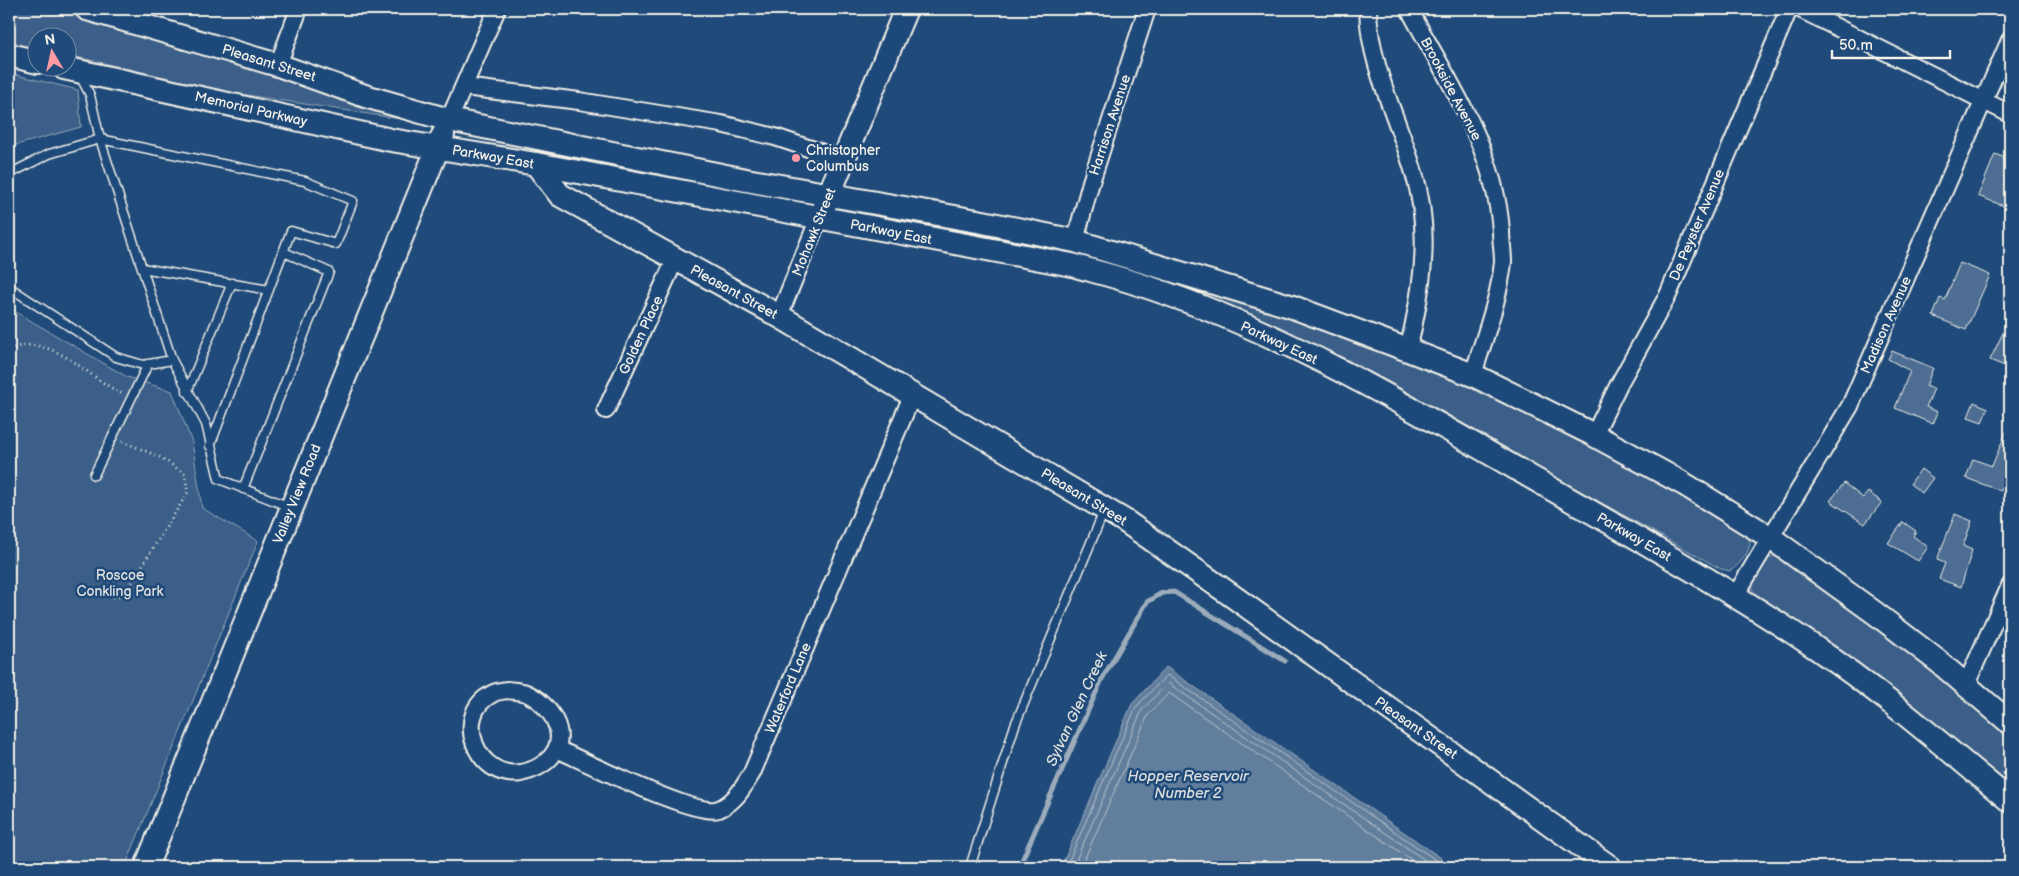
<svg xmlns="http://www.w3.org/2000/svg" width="2019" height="876" font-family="'Balsamiq Sans',sans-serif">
	<rect width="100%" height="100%" fill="#1f4a7a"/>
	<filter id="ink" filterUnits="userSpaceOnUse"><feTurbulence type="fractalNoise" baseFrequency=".02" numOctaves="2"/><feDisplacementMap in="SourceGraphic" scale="10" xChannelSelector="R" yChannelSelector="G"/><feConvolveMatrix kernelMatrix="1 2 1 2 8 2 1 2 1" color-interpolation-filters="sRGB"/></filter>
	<g filter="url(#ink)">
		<path fill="#3a5f88" stroke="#97a8b8" d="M9,9H52L337,93L413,121L234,93L68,55V38H38L37,49L9,42Z
			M9,73L78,90L81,127L9,147Z
			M847,209L967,229L953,231L848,213Z
			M1089,255L1230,296L1434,366L1644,471L1743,531C1745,534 1750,537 1750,541C1751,551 1738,567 1730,571L1721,569L1331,353L1216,302L1089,258Z
			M9,308L127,377L172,391L192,442L202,508L258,541L125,867H9Z
			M1776,556L1782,557L1896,640L2010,734V787L1758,597L1752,589C1751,577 1764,558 1776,556Z"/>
		<path fill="#627e9d" stroke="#9cacbb" d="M1166,667L1454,867H1061L1132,704Z"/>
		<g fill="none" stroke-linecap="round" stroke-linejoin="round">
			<path stroke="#bac3ca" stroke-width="1" d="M1066,867L1136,707L1167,675L1446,867
				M1073,867L1142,710L1168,683L1435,867
				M1081,867L1148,715L1169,693L1422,867"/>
			<path stroke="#9cacbb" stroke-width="5" d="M1019,867L1102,679L1147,602L1162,593L1174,592L1285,661"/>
		</g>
		<path fill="#4d6e92" stroke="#f4f1e8" d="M1995,154L2010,160V191L2004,206L1978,196Z
			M1960,263L1990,275L1966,330L1933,316L1940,298L1945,300Z
			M2010,318V358L2007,367L1990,360Z
			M1892,351L1933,368L1926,386L1934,389L1926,407L1938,412L1933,424L1895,408L1910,371L1888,359Z
			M1974,402L1988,408L1982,422L1968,417Z
			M2010,423V467L2001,491L1966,478L1973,459L1992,466Z
			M1921,469L1933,478L1922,493L1910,484Z
			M1844,483L1863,498L1868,492L1882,502L1865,524L1830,501Z
			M1955,514L1972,521L1963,546L1972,550L1961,587L1939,579L1945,563L1937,560Z
			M1903,522L1916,531L1913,536L1928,547L1918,561L1888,543Z"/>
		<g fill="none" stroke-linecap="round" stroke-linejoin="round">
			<defs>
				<path id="lane" d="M80,76L90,95L100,139L172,360L206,424L219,479L290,507
					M9,174L49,154L100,139L305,181L353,201L336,244L291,231L210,446
					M142,268L269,290
					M9,287L116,357L143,365L172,360
					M187,392L232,283
					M94,475L148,364
					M243,489L329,272L284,252
					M970,867L1015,725L1104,511"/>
				<path id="street" d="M1368,9C1369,66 1399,120 1414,173C1432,232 1422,291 1408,350
					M1409,9C1448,81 1495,147 1501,231C1501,241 1503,252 1503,262C1499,300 1484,338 1473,375
					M1800,9L2010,114
					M278,65L299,9
					M464,87L579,101L721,124L775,137L844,160
					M449,120L497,9
					M1075,241L1091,182L1147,9
					M779,316L819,218
					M606,410L675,260
					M1594,435L1619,384L1668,295L1789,9
					M1735,596L1850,406L2010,40
					M1965,687L2010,586
					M507,690C513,691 520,691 526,693C549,703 571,734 551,757C544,765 532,771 521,773C476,780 452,714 492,694C496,691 503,691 507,690Z
					M557,749C584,761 697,818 719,809C735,802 743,788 752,773L912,396"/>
				<path id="secondary" d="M87,9L278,65L365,96L449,120L746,180L983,222L1075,241L1290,306L1408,350L1473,375L1594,435L1684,484L1771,538L1875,613L1939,662L2010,723
					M9,55L38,62
					M64,68L391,140L536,164L1072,265C1093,271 1114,276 1135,283C1272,326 1412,408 1536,480C1629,534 1724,586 1813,646C1882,692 1946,748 2010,801
					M536,164L560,195L779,316L1125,521L1231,595L1610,867
					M823,209L906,9
					M146,867L443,135"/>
			</defs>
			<use href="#lane" stroke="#f4f1e8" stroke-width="11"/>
			<use href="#street" stroke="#f4f1e8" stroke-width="20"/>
			<use href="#secondary" stroke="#f4f1e8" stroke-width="26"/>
			<path stroke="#f4f1e8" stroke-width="3" stroke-dasharray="1 4" stroke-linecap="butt" d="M9,350C51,330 87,378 123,394
				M113,597L122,595L132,582L188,492L185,474L162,458L122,441"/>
			<use href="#lane" stroke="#1f4a7a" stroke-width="8"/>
			<use href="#street" stroke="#1f4a7a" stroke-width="16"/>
			<use href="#secondary" stroke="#1f4a7a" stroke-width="22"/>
		</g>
	</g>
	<circle fill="#ff9aa2" stroke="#1f4a7a" stroke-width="2" cx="796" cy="158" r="5"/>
	<g text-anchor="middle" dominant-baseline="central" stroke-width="5" stroke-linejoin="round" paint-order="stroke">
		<g font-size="14" fill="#f4f1e8" stroke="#1f4a7a">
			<text transform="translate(269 63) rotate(17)">Pleasant Street</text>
			<text transform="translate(1451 89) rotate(62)">Brookside Avenue</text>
			<text transform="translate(251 109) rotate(13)">Memorial Parkway</text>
			<text transform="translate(1110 125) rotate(-72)">Harrison Avenue</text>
			<text transform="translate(493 157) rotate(10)">Parkway East</text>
			<text transform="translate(1697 225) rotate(-67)">De Peyster Avenue</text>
			<text transform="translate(814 232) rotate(-68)">Mohawk Street</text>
			<text transform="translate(891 232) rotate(11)">Parkway East</text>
			<text transform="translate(734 292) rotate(29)">Pleasant Street</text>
			<text transform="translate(1886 325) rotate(-66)">Madison Avenue</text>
			<text transform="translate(641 335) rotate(-65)">Golden Place</text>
			<text transform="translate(1279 343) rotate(25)">Parkway East</text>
			<text transform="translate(297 494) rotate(-68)">Valley View Road</text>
			<text transform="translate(1084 497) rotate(31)">Pleasant Street</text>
			<text transform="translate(1634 537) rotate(30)">Parkway East</text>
			<text transform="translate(788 688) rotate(-67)">Waterford Lane</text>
			<text transform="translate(1416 728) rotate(35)">Pleasant Street</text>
		</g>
		<g font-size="14" fill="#f4f1e8" stroke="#1f4a7a" text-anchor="start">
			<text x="806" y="150">Christopher<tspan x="806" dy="16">Columbus</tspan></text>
		</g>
		<g font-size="14" fill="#e1e2de" stroke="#1f4a7a">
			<text x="120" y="575">Roscoe<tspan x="120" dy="16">Conkling Park</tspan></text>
		</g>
		<g font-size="15" font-style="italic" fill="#dee0dd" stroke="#1f4a7a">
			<text transform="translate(1077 709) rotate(-65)">Sylvan Glen Creek</text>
			<text x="1188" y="776">Hopper Reservoir<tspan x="1188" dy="17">Number 2</tspan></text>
		</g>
	</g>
	<rect width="2019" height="876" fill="none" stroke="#1f4a7a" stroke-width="30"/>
	<rect x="15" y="15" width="1989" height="846" fill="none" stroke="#f4f1e8" stroke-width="2" filter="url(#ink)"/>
	<g transform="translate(52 52) rotate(351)"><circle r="24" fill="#1f4a7a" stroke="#748da6"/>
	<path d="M0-4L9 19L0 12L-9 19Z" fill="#ff9aa2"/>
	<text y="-8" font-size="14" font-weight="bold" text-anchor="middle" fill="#f4f1e8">N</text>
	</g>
	<path d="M1832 50v8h118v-8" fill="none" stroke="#f4f1e8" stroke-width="2.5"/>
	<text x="1839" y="50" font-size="15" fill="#f4f1e8" stroke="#1f4a7a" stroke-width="4" paint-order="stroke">50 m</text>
</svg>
